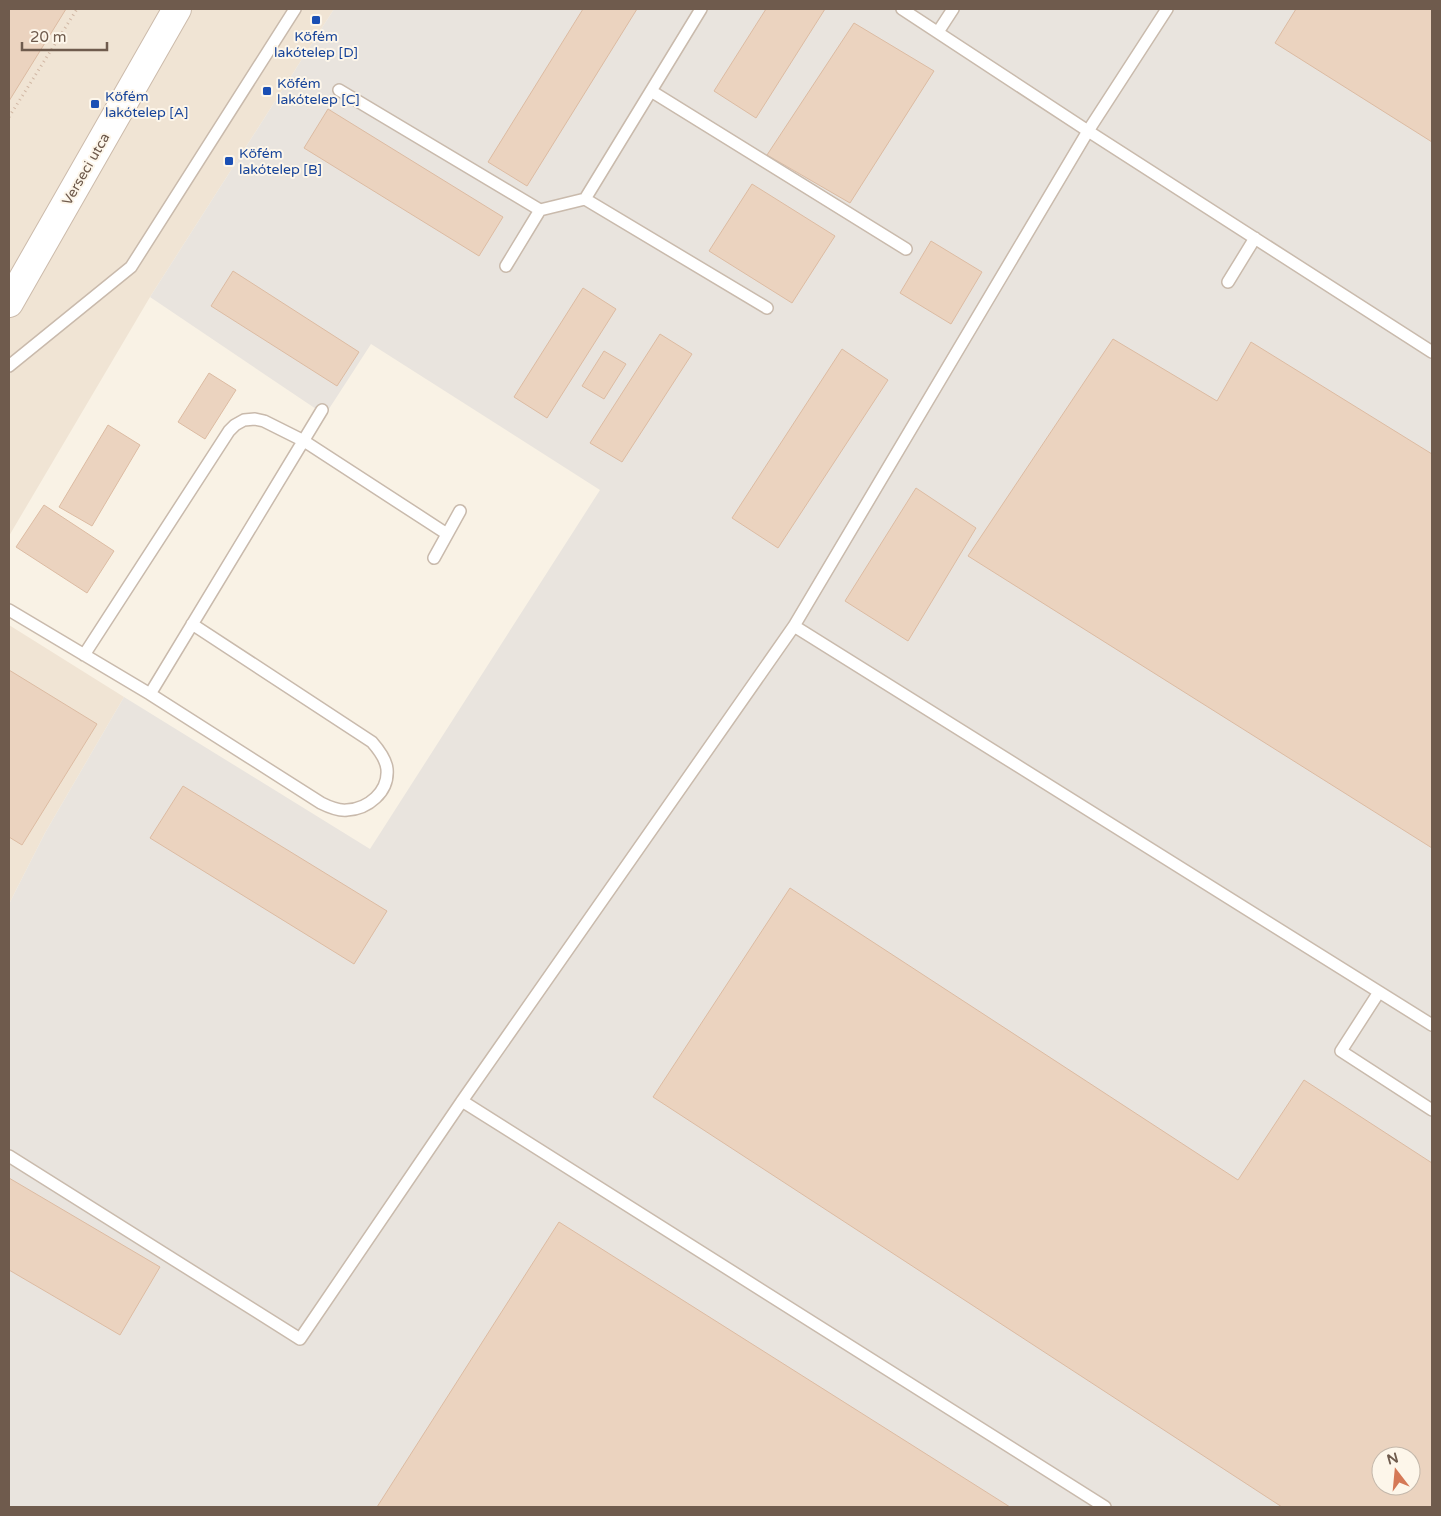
<svg xmlns="http://www.w3.org/2000/svg" width="1441" height="1516" font-family="'Varela Round',sans-serif">
	<rect width="100%" height="100%" fill="#f9f2e5"/>
	<path fill="#f0e4d4" d="M9,9H334L150,297L9,536Z
		M9,625L124,697L45,833L9,904Z"/>
	<path fill="#e9e4de" fill-rule="evenodd" d="M334,9H1432V1507H9V904L45,833L124,697L370,849L600,490L371,344L325,415L150,297ZM1381,1456H1411V1486H1381Z"/>
	<path fill="#ebd3bf" stroke="#dcbba2" fill-rule="evenodd" d="M9,9H66L9,101Z
		M583,9H637L527,186L488,162Z
		M766,9H825L756,118L714,91Z
		M1296,9H1432V142L1275,43Z
		M854,23L934,71L850,203L767,155Z
		M328,109L503,217L479,256L304,148Z
		M752,184L835,236L792,303L709,251Z
		M931,241L982,272L951,324L900,293Z
		M233,271L359,352L337,386L211,306Z
		M583,288L616,309L547,418L514,397Z
		M660,334L692,354L622,462L590,443Z
		M1113,339L1217,401L1251,342L1432,454V848L968,556Z
		M842,349L888,380L778,548L732,518Z
		M604,351L626,364L604,399L582,386Z
		M209,373L236,390L205,439L178,422Z
		M108,425L140,445L92,526L59,507Z
		M916,488L976,528L908,641L845,601Z
		M44,505L114,551L87,593L16,547Z
		M9,670L97,724L22,845L9,837Z
		M183,786L387,911L354,964L150,838Z
		M790,888L1238,1180L1304,1080L1432,1163V1507H1282L653,1097ZM1381,1456H1411V1486H1381Z
		M9,1178L160,1267L120,1335L9,1270Z
		M559,1222L1010,1507H377Z"/>
	<g fill="none" stroke-linecap="round" stroke-linejoin="round">
		<defs>
			<path id="lane" d="M902,9L1088,131L1432,352
				M938,32L953,9
				M339,90L540,210
				M651,91L906,249
				M585,199L767,308
				M506,266L540,210L585,199L701,9
				M1228,282L1255,238
				M9,366L131,267L295,9
				M434,558L460,511
				M9,610L150,694L321,803C329,807 338,811 347,810C368,809 389,792 387,769C386,759 379,750 372,742L192,624
				M794,626L1432,1025
				M84,655L229,431L235,425L244,420L255,419L264,421L304,441L447,534
				M150,694L322,410
				M1379,992L1341,1051L1432,1110
				M462,1101L1105,1507
				M9,1156L300,1339L462,1101L794,626L1088,131L1167,9"/>
			<path id="secondary" d="M9,303L177,9"/>
		</defs>
		<use href="#lane" stroke="#c9baac" stroke-width="14"/>
		<use href="#secondary" stroke="#ccbbab" stroke-width="30"/>
		<path stroke="#d0b6a3" stroke-width="3" stroke-dasharray="1 4" stroke-linecap="butt" d="M9,117L77,9"/>
		<use href="#lane" stroke="#fff" stroke-width="11"/>
		<use href="#secondary" stroke="#fff" stroke-width="28"/>
	</g>
	<g fill="#1a4fb4" stroke="#fdf6ea" stroke-width="2">
		<rect x="311" y="15" width="10" height="10" rx="2.5"/>
		<rect x="262" y="86" width="10" height="10" rx="2.5"/>
		<rect x="90" y="99" width="10" height="10" rx="2.5"/>
		<rect x="224" y="156" width="10" height="10" rx="2.5"/>
	</g>
	<g text-anchor="middle" dominant-baseline="central" stroke-width="4" stroke-linejoin="round" paint-order="stroke">
		<g font-size="14" fill="#164399" stroke="#fdf6ea" text-anchor="start">
			<text x="316" y="36" text-anchor="middle">Köfém<tspan x="316" dy="16">lakótelep [D]</tspan></text>
			<text x="277" y="83">Köfém<tspan x="277" dy="16">lakótelep [C]</tspan></text>
			<text x="105" y="96">Köfém<tspan x="105" dy="16">lakótelep [A]</tspan></text>
			<text x="239" y="153">Köfém<tspan x="239" dy="16">lakótelep [B]</tspan></text>
		</g>
		<g font-size="14" fill="#6f5b4d" stroke="#fdf6ea">
			<text transform="translate(86 169) rotate(-60)">Verseci utca</text>
		</g>
	</g>
	<rect width="1441" height="1516" fill="none" stroke="#6f5b4d" stroke-width="20"/>
	<g transform="translate(1396 1471) rotate(344)"><circle r="24" fill="#fdf6ea" stroke="#c4b8ab"/>
	<path d="M0-4L9 19L0 12L-9 19Z" fill="#d57957"/>
	<text y="-8" font-size="14" font-weight="bold" text-anchor="middle" fill="#6f5b4d">N</text>
	</g>
	<path d="M22 42v8h85v-8" fill="none" stroke="#6f5b4d" stroke-width="2.5"/>
	<text x="30" y="42" font-size="15" fill="#6f5b4d" stroke="#fdf6ea" stroke-width="4" paint-order="stroke">20 m</text>
</svg>
